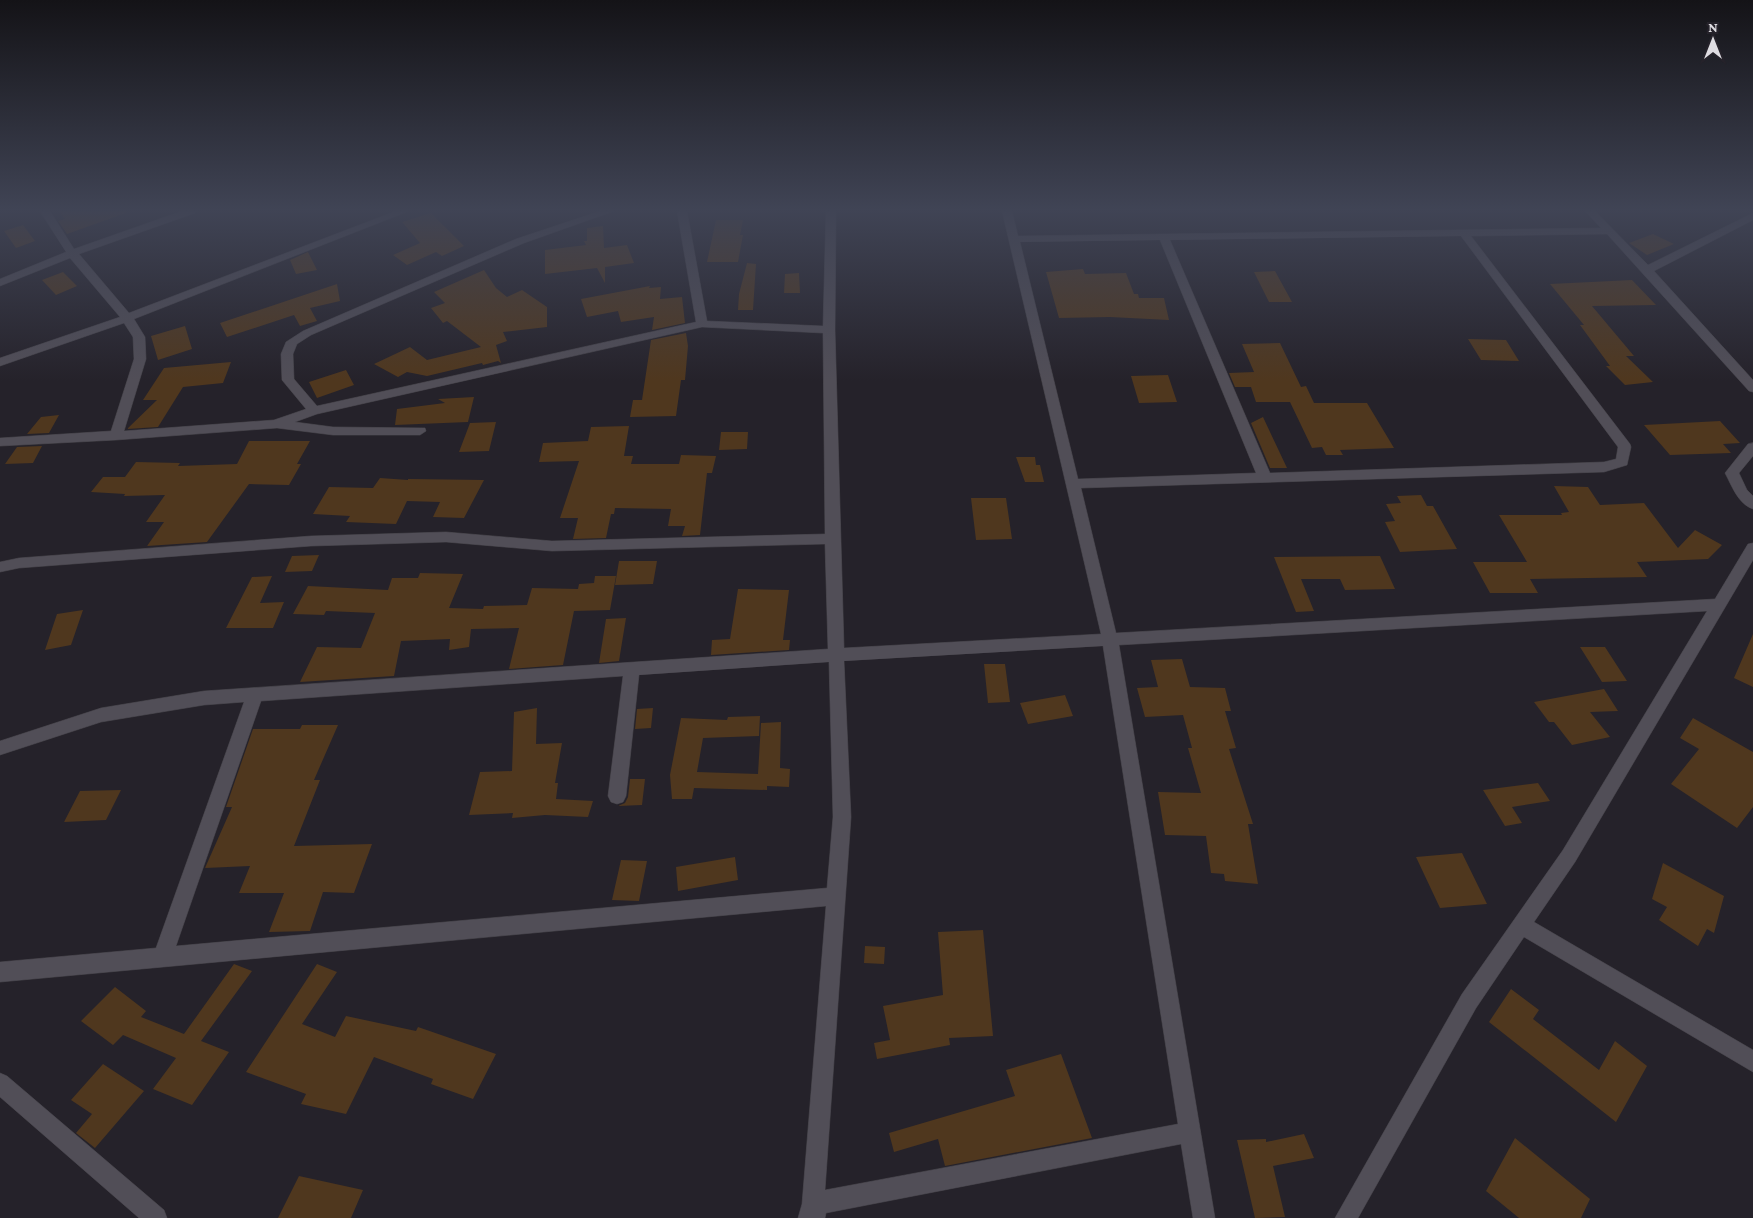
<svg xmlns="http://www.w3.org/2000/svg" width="1753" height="1218" font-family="'Crimson Pro',serif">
	<rect width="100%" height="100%" fill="#25222a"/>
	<path fill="#4f371e" d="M59,211H126V213L67,234L58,221L65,219Z
		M431,213L464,246L442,256L436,252L407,265L393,255L420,243L402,222Z
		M716,220H743L740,235H743L738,262H707Z
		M23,225L35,241L16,248L4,231Z
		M603,226L604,248L627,245L634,263L605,267V283L597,268L545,274V250L586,245L584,241H587V228Z
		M1653,234L1674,244L1647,255L1629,243Z
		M308,252L317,270L296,274L290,260Z
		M747,263L756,264L753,310H738L739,294Z
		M1083,269L1085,274L1126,273L1134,294H1138L1139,298H1164L1169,320L1110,317L1059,318L1046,272Z
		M484,270L496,288L507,297L522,290L547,307V327L503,332L507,341L496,345L501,363L498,361L483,365L482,363L427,376L407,372L398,377L374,364L410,347L427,360L481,347L447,321L443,323L431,308L445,303L434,292Z
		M1275,271L1292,302H1269L1254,272Z
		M63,272L77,286L56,295L42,280Z
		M799,273L800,293H784L785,274Z
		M1632,280L1656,305L1592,306L1634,356H1626L1653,382L1625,385L1606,366H1610L1580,325H1584L1550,284Z
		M337,284L340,301L310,308L317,321L300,326L294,315L227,337L220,323Z
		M650,286L649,288L661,287L660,299L682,297L685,323L652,330L654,317L621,322L618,311L587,317L581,299Z
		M185,326L192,349L158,360L151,336Z
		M686,333L688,346L685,380H681L676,416L630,417L633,400H642L651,340Z
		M1468,339L1506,340L1519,361L1481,360Z
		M1280,343L1301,387L1306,386L1314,403H1367L1394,448L1340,450L1343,455H1326L1322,447L1312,448L1290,402H1256L1251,387H1235L1229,373L1254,372L1242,344Z
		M231,362L223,383L183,387L158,427L127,429L157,400H143L164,368Z
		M346,370L354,385L317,398L309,382Z
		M1168,375L1177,402L1139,403L1131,376Z
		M474,397L468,422L395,425L397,409L445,403L438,399Z
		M59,415L49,433L27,434L41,417Z
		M1263,417L1287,468H1270L1251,423Z
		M1720,421L1740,443L1723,444L1731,453L1670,455L1644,425Z
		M496,422L489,451L459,452L470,423Z
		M629,426L624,456H633L631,464H679L681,455L716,456L712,473H707L700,535L682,536L685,526H668L671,509L615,508L614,514H611L606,538L573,539L578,518H560L579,461L539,462L543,443L588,441L591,427Z
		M721,432H748L747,449L719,450Z
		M249,441H310L297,464H301L289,485L249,484L207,542L147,546L164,522H146L165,495L124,496L125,494L91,492L103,477H125L136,462L180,463L178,466L237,464Z
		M42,446L33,463L5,464L17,447Z
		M1016,457H1035L1036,465H1040L1044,482H1025Z
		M380,478L408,480V479L484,480L464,518L433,517L440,502L407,501L396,524L346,522L350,516L313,514L329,487L373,488Z
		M1554,486L1588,487L1600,505L1644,503L1678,548L1695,530L1722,545L1708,559L1637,562L1647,577L1530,579L1538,593H1490L1473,562H1527L1499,515H1562L1561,513L1569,512Z
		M1421,495L1427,506H1433L1457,549L1400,552L1385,522L1395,521L1386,504L1401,503L1397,496Z
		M971,498H1006L1012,539L976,540Z
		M319,555L312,571L285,572L292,556Z
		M1380,556L1395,589L1345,590L1340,579H1301L1314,611L1296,612L1274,557Z
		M619,561H657L653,584L615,585Z
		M420,573L463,574L449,608L483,609L484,606L527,605L532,588L578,589L579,584L594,583L595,576H616L610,610L574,611L563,665L509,669L519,628L471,629L469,647L449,650L450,639L401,641L394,676L300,682L317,647L361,648L375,613L326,611L324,615L293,614L308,586L388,590L392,578H418Z
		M272,576L260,603L284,602L273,628H226L252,577Z
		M738,589L789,590L783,640H790L789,650L711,655L712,640L730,639Z
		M83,610L71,645L45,650L57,614Z
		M626,618L619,661L599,663L606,619Z
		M1753,634V687L1734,678Z
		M1580,647H1605L1627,681L1602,682Z
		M1182,659L1190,687L1225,688L1231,711H1225L1236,748L1229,749L1253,824H1248L1258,884L1225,881L1224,874L1211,873L1206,836L1165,835L1158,792L1201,793L1188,748H1192L1183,715L1145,717L1137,688L1158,687L1151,660Z
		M984,664H1005L1010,702L988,703Z
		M1604,689L1618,711L1590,712L1610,737L1572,745L1554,722H1549L1534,702Z
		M1065,695L1073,716L1028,724L1020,703Z
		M537,708L536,744L562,743L555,783H558L556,799L593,801L588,817L545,815L512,818L513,813L469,815L480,772L512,771L514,712Z
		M653,708L651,728L635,729L637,709Z
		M760,716L759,736L703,738L697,772L758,774L761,723L781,722L780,768L790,769L789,787L767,786V790L694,788L692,799H672L670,775L681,718L727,720L728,717Z
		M1693,718L1753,752V807L1737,828L1671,784L1699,749L1680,738Z
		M302,725H338L314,780H320L294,846L372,844L354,893L323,892L310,931L269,932L284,893H239L250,866L205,868L232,807H226L253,729H300Z
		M630,779H645L642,805L618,806L625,803L628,797Z
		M1538,783L1550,801L1512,807L1522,823L1505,826L1483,790Z
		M121,790L106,820L64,822L80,791Z
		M1462,853L1487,904L1440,908L1416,857Z
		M735,857L738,880L678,891L676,867Z
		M621,860L647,861L639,901L612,900Z
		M1663,863L1724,896L1714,933L1707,929L1698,946L1659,920L1667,907L1652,899Z
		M983,930L993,1036L949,1038L950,1045L877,1059L874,1043L890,1040L883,1006L943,995L938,932Z
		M865,946L885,947L884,964L864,963Z
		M234,964L252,971L201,1041L229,1052L192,1105L153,1089L176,1058L123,1035L113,1045L81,1021L115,987L146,1011L141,1017L184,1034Z
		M317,964L337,972L302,1024L335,1037L346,1016L416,1031L418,1027L496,1054L473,1099L431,1084L433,1079L374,1057L346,1114L301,1104L306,1094L246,1072Z
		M1511,989L1539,1010L1533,1019L1599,1070L1615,1041L1647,1066L1616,1122L1489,1022Z
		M1061,1054L1092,1138L945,1166L938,1139L894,1152L889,1133L1015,1096L1006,1070Z
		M103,1064L144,1091L95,1148L76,1133L92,1114L71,1100Z
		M1304,1134L1314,1158L1273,1166L1285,1217L1255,1218L1237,1140L1266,1139V1142Z
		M1515,1138L1590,1199L1581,1218H1519L1486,1191Z
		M299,1176L363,1190L351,1218H278Z"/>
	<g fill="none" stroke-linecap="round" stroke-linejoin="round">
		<defs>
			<path id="minor" d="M40,211H50L74,249L182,211H196L195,213L79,254L129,313L396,211H409L134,319L145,337L146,359L124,431L274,420L306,409L282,380L281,354L286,342L303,331L516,239L600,211H614L524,243L311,335L297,344L293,354L294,379L317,406L696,322L677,211H687L707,321L823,326L826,211H836L835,330L844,648L1101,634L1002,211H1012L1018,236L1601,228L1585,211H1595L1648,265L1753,213V220L1654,271L1753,380V392L1749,391L1607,234L1471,236L1630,444L1631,447L1627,465L1604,472L1081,488L1116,633L1715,599L1748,544L1753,543V560L1575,862L1534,922L1753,1050V1072L1524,937L1476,1008L1358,1218H1335L1462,994L1563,850L1707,611L1119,645L1215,1218H1193L1181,1144L826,1213L825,1218H798L802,1204L826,906L0,982V962L156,948L244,702L204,705L101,722L0,755V741L101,708L204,691L828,649L825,544L552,551L446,542L311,546L19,568L0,572V562L19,558L311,536L446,532L552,541L825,534L823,333L702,327L317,414L295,422L333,427L425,428L426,431L420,435H333L277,428L116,440L0,446V438L111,431L134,359L133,337L124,323L0,366V358L120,317L70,258L0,286V279L66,252ZM1461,236L1618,447L1616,459L1604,462L1270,473L1170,240ZM1160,240L1256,473L1078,479L1020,242ZM1103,646L1178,1124L825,1190L851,817L844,661ZM829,662L833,817L827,888L176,946L261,701L623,676L608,796L611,802L617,804L623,802L626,796L639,675Z
				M1753,443V456L1739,473L1747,490L1753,496V509C1738,504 1732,486 1725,473L1748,444Z
				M0,1073L7,1076L164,1210L167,1218H139L0,1097Z"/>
		</defs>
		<use href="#minor" stroke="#403e44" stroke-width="1"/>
		<use href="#minor" fill="#514e57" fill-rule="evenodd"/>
	</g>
	<linearGradient id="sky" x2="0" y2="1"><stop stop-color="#141317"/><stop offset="0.55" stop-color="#404455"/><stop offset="1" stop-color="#404455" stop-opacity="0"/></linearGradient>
	<rect width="1753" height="381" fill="url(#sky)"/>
	<g transform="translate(1713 40)" stroke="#25222a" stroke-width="4" paint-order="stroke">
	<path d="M0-4L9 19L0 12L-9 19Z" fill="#dedce1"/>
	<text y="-8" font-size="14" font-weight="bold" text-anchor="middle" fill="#dedce1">N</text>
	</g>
</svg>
